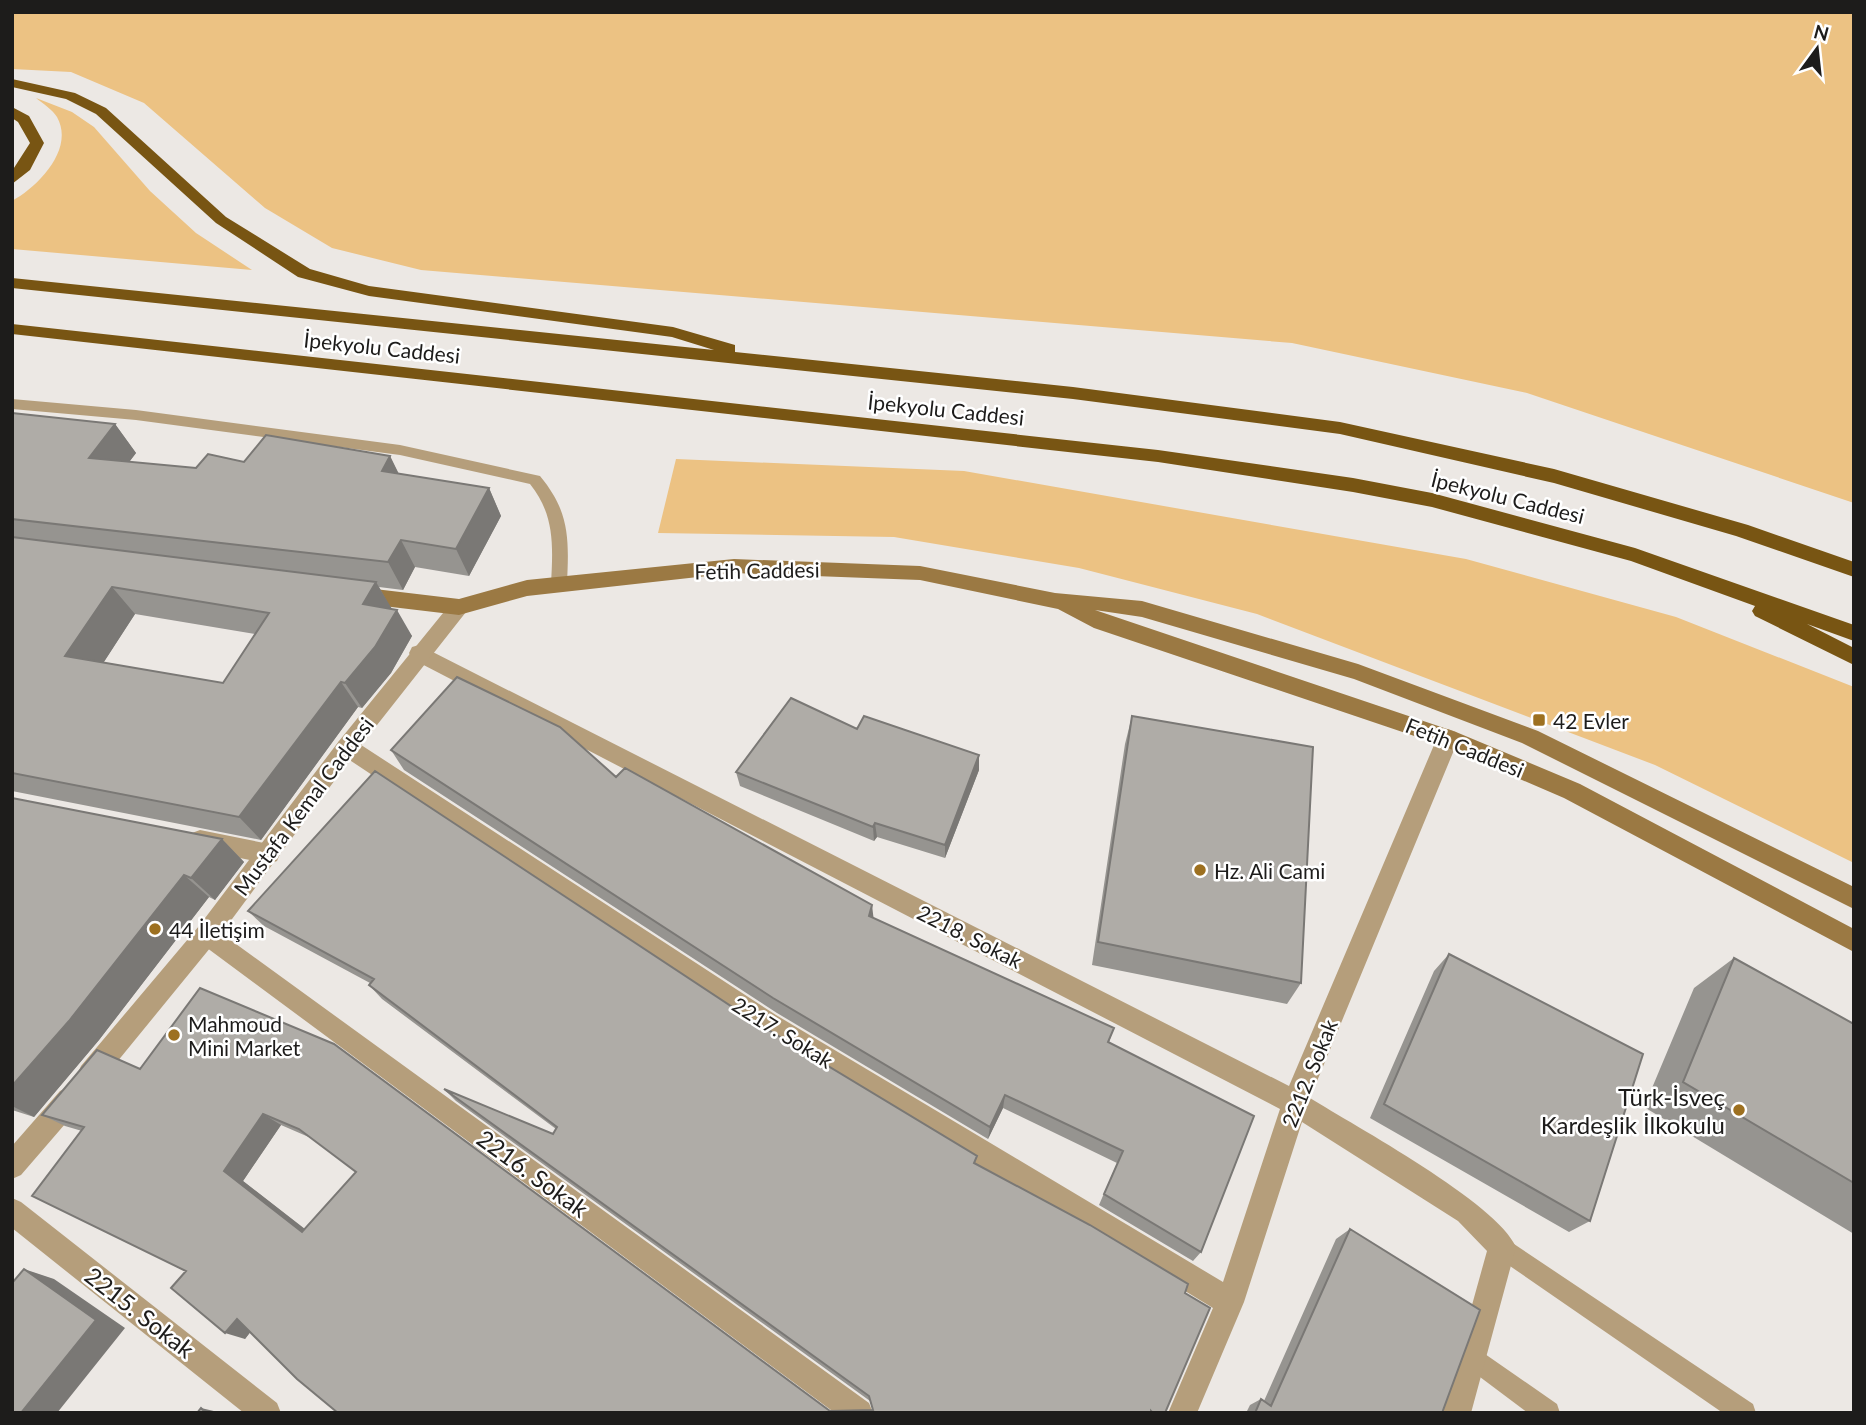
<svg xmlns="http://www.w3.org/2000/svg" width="1866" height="1425" font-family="Lato,sans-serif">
	<rect width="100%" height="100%" fill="#ece8e4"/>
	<path fill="#ecc283" d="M12,12H1854V503L1527,393L1292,343L421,270L332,248L265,208L144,103L71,72L12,69Z
		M36,98L72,112L94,127L150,191L196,233L252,270L12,249V201C38,187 75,149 57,117C53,110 42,103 36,98Z
		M676,459L964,471L1466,559L1676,617L1854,687V863L1655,765L1257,614L1079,568L894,537L658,533Z"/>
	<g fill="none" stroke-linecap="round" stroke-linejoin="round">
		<path fill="#b59e7b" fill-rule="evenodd" d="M12,399L136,410L400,445L540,476C570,512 569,539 567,584L559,590L551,584C553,546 555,515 530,484L400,455L136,420L12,409Z
			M1502,1236L1753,1404L1756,1413H1723L1494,1255L1491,1247L1494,1239Z
			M1472,1345L1557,1404L1560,1413H1528L1464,1365L1460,1357L1464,1349Z"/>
		<path fill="#b59e7b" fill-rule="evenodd" d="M419,645L1289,1086L1437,738L1440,732L1448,729L1456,732L1459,738L1310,1098C1355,1126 1497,1203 1516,1247L1471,1413H1442L1487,1251L1458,1221L1302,1122L1244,1302L1197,1413H1168L1213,1308L758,1031L339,753L336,747L339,741L347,738L355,741L776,1015L1223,1282L1280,1109L412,659L409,653L412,647Z
			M200,830L269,844L277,847L280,854L277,861L269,864L200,850L192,847L189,840L192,833Z
			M207,923L869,1403L873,1413H835L199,942L195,934L199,926Z
			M12,1198L21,1202L277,1403L281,1413H244L12,1228Z"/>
		<path fill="#b59e7b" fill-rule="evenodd" d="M459,599L466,602L469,607L466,612L355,753L215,942L99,1084L90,1087L81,1084L77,1075L81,1066L199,926L339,741L452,602Z
			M69,1087L78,1091L82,1100L78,1109L21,1175L12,1179V1146L60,1091Z"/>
		<path fill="#9b7943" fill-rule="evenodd" d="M734,559L920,566L1055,593L1142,601L1358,664L1538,731L1854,887V909L1522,743L1354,679L1142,617L1095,610L1456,732L1580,784L1854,929V952L1564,798L1441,745L1094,628L1058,609L920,580L734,573L527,596L459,615L358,603L351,600L348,595L351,590L358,587L459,599L527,580Z"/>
		<path fill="#785513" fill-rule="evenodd" d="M12,79L75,93L106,108L226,217L310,269L369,286L673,327L735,345V352L1073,387L1340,422L1554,469L1748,525L1854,562V577L1736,536L1554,483L1340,434L1073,399L12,288V278L714,350L672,337L369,296L298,277L216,223L96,114L66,99L12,87Z
			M12,107L29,116L44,143L30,170L12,184V171L30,143L18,122L12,118Z
			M12,324L1158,450L1353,478L1432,493L1635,548L1854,625V641L1807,624L1854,648V665L1755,616L1752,611L1755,606L1631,561L1432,507L1353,492L1158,462L12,334Z"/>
	</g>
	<path fill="#969490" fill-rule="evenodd" d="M12,413L115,424L136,453L129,462L196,468L244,462L390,456L399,474L489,488L501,516L469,576L415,567L403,590L379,587L391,609L412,636L391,673L362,708L358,707L261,840L12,791ZM135,614L255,634L223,683L103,663Z
		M1132,716L1301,983L1287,1004L1092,965L1125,744Z
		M857,729L979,755V770L945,858L877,837L874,841L740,786L736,772Z
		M391,750L616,777L874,919L1114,1028L1109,1042L1201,1252L1193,1261L1099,1205L1117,1163L1003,1108L988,1139L777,1013L404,770Z
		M12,798L222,839L244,862L215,900L209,897L99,1040L34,1117L12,1110Z
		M248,911L752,1020L976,1164L1185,1293L1165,1413H338L250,1332L245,1339L186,1271L82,1131L65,1126L42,1115L140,1069L200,988L830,1411L873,1410L870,1401L456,1101L444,1089L553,1134L556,1129L382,999L369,985L370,983L264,926ZM281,1125L311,1138L356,1172L305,1229L243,1181Z
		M1449,954L1590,1221L1569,1232L1370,1118L1434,971Z
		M1734,958L1854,1024V1234L1644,1107L1694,988Z
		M1350,1229L1442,1413H1246L1250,1405L1261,1399L1264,1401L1336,1239Z"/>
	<path fill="#7a7875" d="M115,424L136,453L111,486L89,458Z
		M390,456L404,485L382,471Z
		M489,488L501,516L469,576L456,549Z
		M401,540L415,567L403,590L388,562Z
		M376,582L392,609L363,604Z
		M112,587L135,614L91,682L65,656Z
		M397,610L412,636L391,673L362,708L345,683Z
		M341,682L358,707L261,840L239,817Z
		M979,755V770L945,858V845Z
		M875,823L877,837L874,841L873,827Z
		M222,839L244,862L215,900L191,878Z
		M184,875L209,897L99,1040L34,1117L12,1106V1086Z
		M872,905L874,922L869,916Z
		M1005,1095L1003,1108L988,1139L990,1127Z
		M263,1114L281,1125L243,1181L320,1241L302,1232L224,1171Z
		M24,1269L54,1279L125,1328L57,1413H21Z
		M237,1319L256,1325L245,1339L225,1333Z
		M201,1408L218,1412L220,1413H206Z"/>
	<path fill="#afaca7" stroke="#7a7875" stroke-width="2" fill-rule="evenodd" d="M12,413L115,424L89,458L196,468L208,454L244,462L266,435L390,456L382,471L489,488L456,549L401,540L388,562L12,519Z
		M12,537L376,582L363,604L397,610L375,647L345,683L341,682L239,817L12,773ZM112,587L269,613L223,683L65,656Z
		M457,677L560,727L616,777L625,768L872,905L869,916L1114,1028L1108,1042L1254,1116L1201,1252L1104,1194L1123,1151L1005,1095L990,1127L773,998L391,750Z
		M791,698L857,729L864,716L979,755L945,845L875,823L873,827L736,772Z
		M1132,716L1313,747L1301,983L1098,942Z
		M375,771L752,1020L977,1156L974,1163L1090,1225L1188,1284L1185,1293L1210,1308L1165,1413H1153L1151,1411V1413H338L297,1379L237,1319L225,1333L171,1288L186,1271L32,1196L84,1127L42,1115L97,1050L140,1069L200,988L334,1044L830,1411L873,1410L869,1396L444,1089L553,1134L557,1127L369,985L374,979L248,911ZM263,1114L299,1129L356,1172L302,1232L224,1171Z
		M12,798L222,839L191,878L184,875L69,1021L12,1086Z
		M1449,954L1643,1054L1590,1221L1384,1104Z
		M1734,958L1854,1024V1183L1683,1082Z
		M1350,1229L1480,1310L1442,1413H1255L1261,1399L1271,1406Z
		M24,1269L96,1320L21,1413H12V1283Z
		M201,1408L206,1413H197Z"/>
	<g fill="#9d7020" stroke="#fff" stroke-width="2.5">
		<rect x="1532" y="713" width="14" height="14" rx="3.5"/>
		<circle cx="1200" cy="870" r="7"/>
		<circle cx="155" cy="929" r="7"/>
		<circle cx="174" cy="1035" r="7"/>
		<circle cx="1739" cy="1110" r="7"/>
	</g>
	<g text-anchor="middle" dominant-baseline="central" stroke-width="5" stroke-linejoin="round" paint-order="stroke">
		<g font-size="21" fill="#1d1c1b" stroke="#fff">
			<text transform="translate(382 347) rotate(6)">İpekyolu Caddesi</text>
			<text transform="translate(946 409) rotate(6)">İpekyolu Caddesi</text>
			<text transform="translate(1508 497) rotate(14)">İpekyolu Caddesi</text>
			<text transform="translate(757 570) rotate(-1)">Fetih Caddesi</text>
			<text transform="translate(1465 747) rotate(22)">Fetih Caddesi</text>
			<text transform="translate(303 806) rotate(-53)">Mustafa Kemal Caddesi</text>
			<text transform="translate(970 936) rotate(27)">2218. Sokak</text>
			<text transform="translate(783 1032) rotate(32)">2217. Sokak</text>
			<text transform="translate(1309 1073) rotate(-68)">2212. Sokak</text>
		</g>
		<g font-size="21" fill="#1d1c1b" stroke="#fff" text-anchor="start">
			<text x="1553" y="720">42 Evler</text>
			<text x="1214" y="870">Hz. Ali Cami</text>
			<text x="169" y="929">44 İletişim</text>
			<text x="188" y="1023">Mahmoud<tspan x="188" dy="24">Mini Market</tspan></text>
		</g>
		<g font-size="24" fill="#1d1c1b" stroke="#fff" text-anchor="end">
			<text x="1725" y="1096">Türk-İsveç<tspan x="1725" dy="28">Kardeşlik İlkokulu</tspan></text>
		</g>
		<g font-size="24" fill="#1d1c1b" stroke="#fff">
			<text transform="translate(533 1173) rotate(36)">2216. Sokak</text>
			<text transform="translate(140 1312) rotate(38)">2215. Sokak</text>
		</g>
	</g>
	<rect width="1866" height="1425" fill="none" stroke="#1d1c1b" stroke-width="28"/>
	<g transform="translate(1817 49) rotate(15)" stroke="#ffffff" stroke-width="5" paint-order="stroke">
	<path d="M0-5L12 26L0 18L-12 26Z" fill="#1d1c1b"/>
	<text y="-10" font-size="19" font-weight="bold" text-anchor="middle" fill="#1d1c1b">N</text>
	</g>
</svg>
